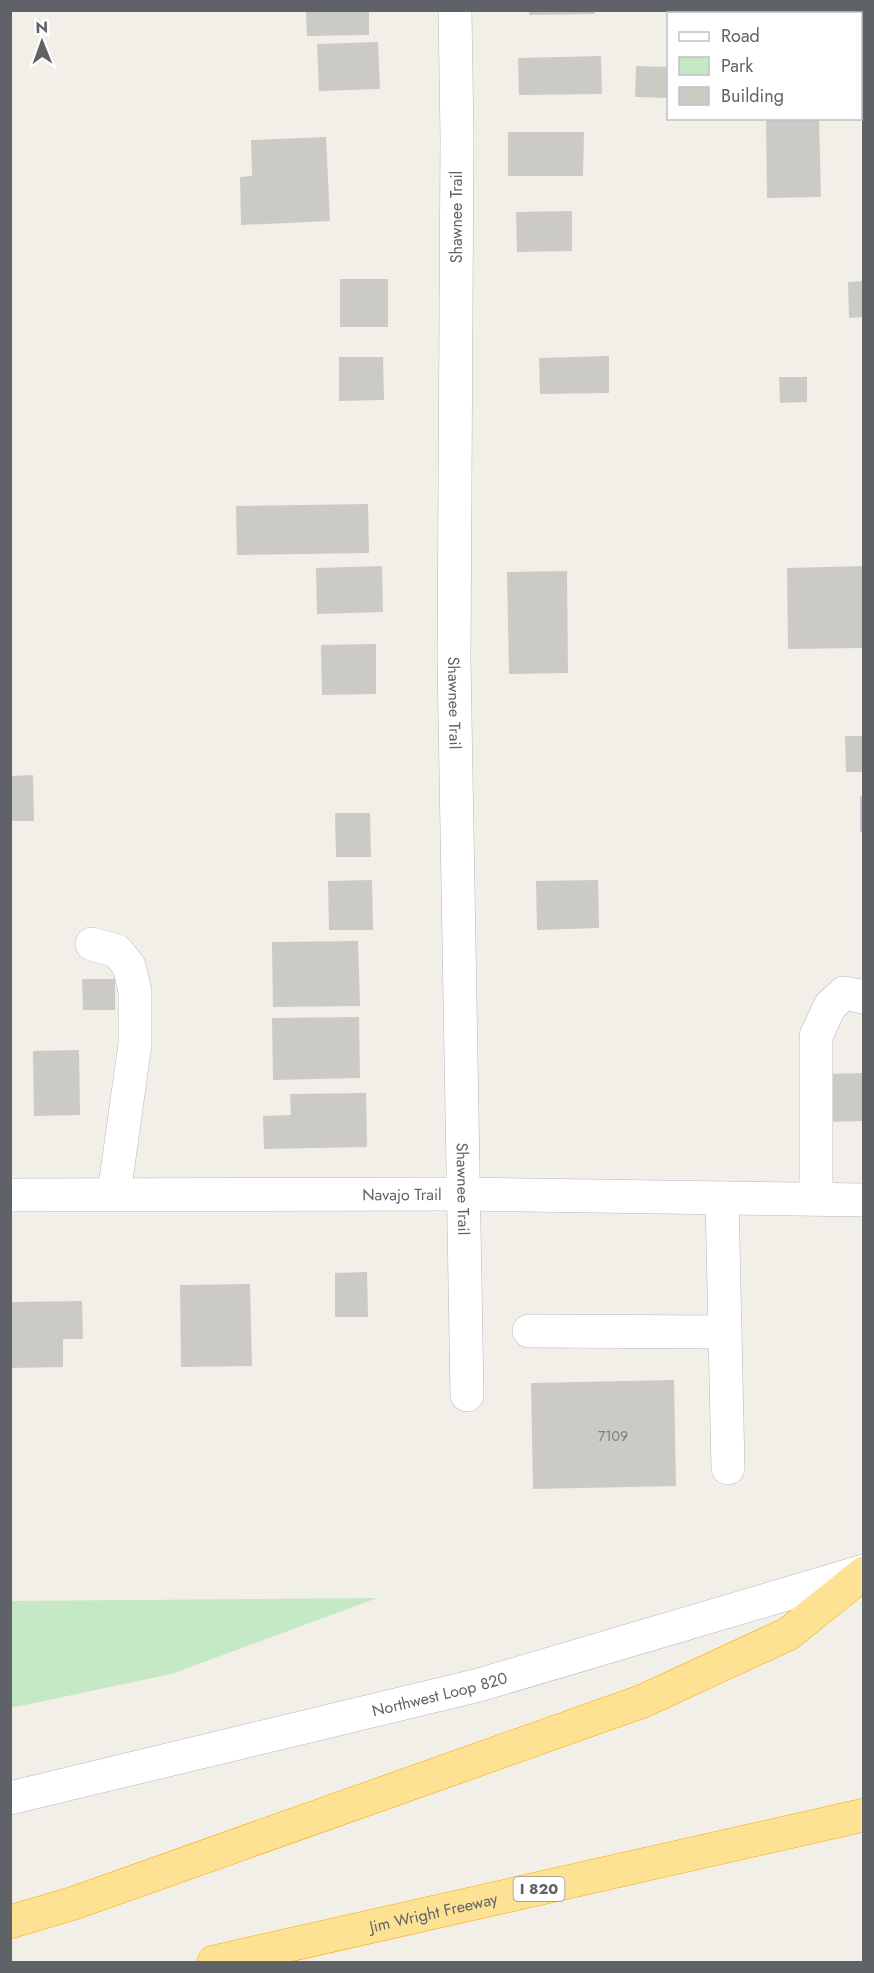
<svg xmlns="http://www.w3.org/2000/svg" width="874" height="1973" font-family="Jost,sans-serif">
	<rect width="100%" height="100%" fill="#f1efe8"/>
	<path fill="#c5e8c5" d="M377,1598L171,1674L11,1708V1601Z"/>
	<path fill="#cccac5" d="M306,10H369V35L307,36Z
		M529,10H595V14L529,15Z
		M378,42L380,89L319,91L317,44Z
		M601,56L602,94L519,95L518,58Z
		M636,66L668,67V98L635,97Z
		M766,118H819L821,197L767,198Z
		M508,132H584L583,176H508Z
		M326,137L330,221L241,225L240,177L252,176L251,140Z
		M572,211V251L517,252L516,212Z
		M340,279H388V327H340Z
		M864,281V317L849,318L848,282Z
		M609,356V393L540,394L539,358Z
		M339,357H383L384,400L339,401Z
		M779,377H807V402L780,403Z
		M368,504L369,553L237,555L236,506Z
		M382,566L383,612L317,614L316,568Z
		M864,566V648L788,649L787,568Z
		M567,571L568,673L509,674L507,572Z
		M376,644V694L322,695L321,645Z
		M845,736H864V772H846Z
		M33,775L34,821H10V776Z
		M860,796H864V832H860Z
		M335,813H370L371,857H336Z
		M372,880L373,930H329L328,881Z
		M598,880L599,928L537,930L536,881Z
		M358,941L360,1006L273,1007L272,942Z
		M82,979H115V1010H83Z
		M359,1017L360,1078L273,1080L272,1018Z
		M79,1050L80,1115L34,1116L33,1051Z
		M864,1073V1121L825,1122L824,1074Z
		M366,1093L367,1147L264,1149L263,1116L291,1115L290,1094Z
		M367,1272L368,1317H335V1273Z
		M250,1284L252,1366L181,1367L180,1285Z
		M82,1301L83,1339H63V1367L10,1368V1302Z
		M674,1380L676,1486L533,1489L531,1383Z"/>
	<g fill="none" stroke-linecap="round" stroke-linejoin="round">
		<defs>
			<g id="minor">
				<path id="s1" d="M455,10L457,137L454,660L467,1395"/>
				<path d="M92,944L117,951L129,966L135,991V1044L114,1194"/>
				<path id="s2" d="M10,1195L463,1194L864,1200"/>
				<path d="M722,1198L728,1468"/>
				<path d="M816,1199V1036L830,1006L844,993L864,997"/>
				<path d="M529,1331L725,1332"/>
				<path id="s3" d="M10,1798L479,1685L864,1571"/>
			</g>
			<g id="highway">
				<path d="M10,1922L74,1903L643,1701L788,1634L864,1573"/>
				<path id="s4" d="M214,1962L864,1815"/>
			</g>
		</defs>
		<use href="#minor" stroke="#b5b8bc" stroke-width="34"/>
		<use href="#highway" stroke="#f9ab00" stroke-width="34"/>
		<use href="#minor" stroke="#fff" stroke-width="33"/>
		<use href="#highway" stroke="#fde293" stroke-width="33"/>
	</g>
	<g text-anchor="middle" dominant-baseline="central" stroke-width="4.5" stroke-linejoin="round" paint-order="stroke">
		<g font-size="14" fill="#7a7d7f">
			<text x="613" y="1436">7109</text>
		</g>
		<rect fill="#fff" stroke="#8f9295" stroke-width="1.5" x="513.5" y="1877" width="51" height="24" rx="4.5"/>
		<g font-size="15" font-weight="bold" fill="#5f6368">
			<text x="539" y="1889">I 820</text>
		</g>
		<g font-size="16" fill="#5f6368" stroke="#fff">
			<text transform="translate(456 217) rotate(-90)">Shawnee Trail</text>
			<text stroke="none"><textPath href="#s1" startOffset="693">Shawnee Trail</textPath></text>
			<text stroke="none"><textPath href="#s1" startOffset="1179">Shawnee Trail</textPath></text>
			<text stroke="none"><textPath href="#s2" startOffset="392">Navajo Trail</textPath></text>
			<text stroke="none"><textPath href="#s3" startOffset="442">Northwest Loop 820</textPath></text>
			<text stroke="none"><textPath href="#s4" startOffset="225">Jim Wright Freeway</textPath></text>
		</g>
	</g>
	<rect width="874" height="1973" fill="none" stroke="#5f6368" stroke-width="24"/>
	<rect x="667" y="12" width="195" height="108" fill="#ffffff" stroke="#bfc1c3" stroke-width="1.5"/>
	<rect x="679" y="32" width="30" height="9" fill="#ffffff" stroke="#bfc1c3" stroke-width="1.5"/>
	<text x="721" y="42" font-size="18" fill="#5f6368">Road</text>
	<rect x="679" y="57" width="30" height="18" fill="#c5e8c5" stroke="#bfc1c3" stroke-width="1.5"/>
	<text x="721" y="72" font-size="18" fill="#5f6368">Park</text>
	<rect x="679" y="87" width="30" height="18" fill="#cccac5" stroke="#bfc1c3" stroke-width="1.5"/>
	<text x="721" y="102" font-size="18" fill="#5f6368">Building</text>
	<g transform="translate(42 42) rotate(359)" stroke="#ffffff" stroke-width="4.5" paint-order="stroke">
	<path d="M0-4.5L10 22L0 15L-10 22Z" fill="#5f6368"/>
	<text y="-9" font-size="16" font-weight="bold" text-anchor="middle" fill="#5f6368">N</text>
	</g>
</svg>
